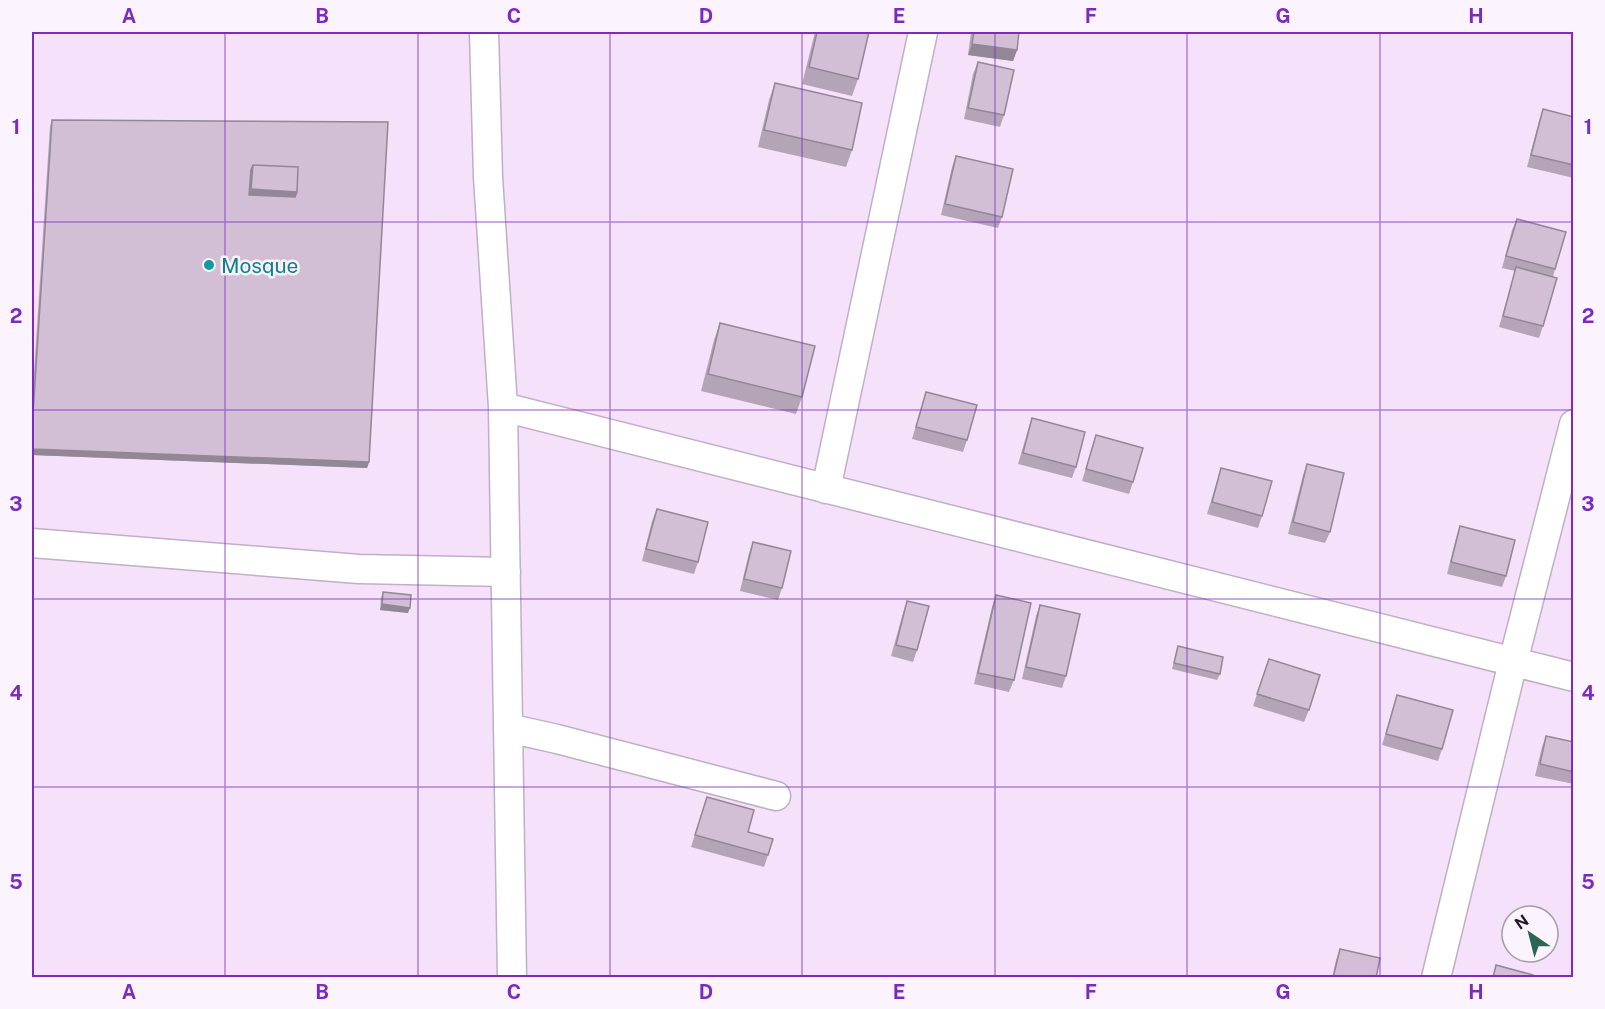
<svg xmlns="http://www.w3.org/2000/svg" width="1605" height="1009" font-family="'Public Sans',sans-serif">
	<rect width="100%" height="100%" fill="#f5e1f9"/>
	<g fill="none" stroke-linecap="round" stroke-linejoin="round">
		<defs>
			<path id="minor" d="M484,32L488,177L503,407L512,978
				M503,407L1574,677
				M826,489L923,32
				M32,543L359,569L506,572
				M508,728L557,739L776,796
				M1436,978L1513,662L1574,424"/>
		</defs>
		<use href="#minor" stroke="#c1afc5" stroke-width="31"/>
		<use href="#minor" stroke="#fff" stroke-width="28"/>
	</g>
	<path fill="#b5a4b8" d="M815,32H869L858,79L852,96L802,84Z
		M971,32H1019L1017,50L1013,61L968,55Z
		M978,62L1004,115L1000,127L964,119L973,74Z
		M775,83L852,150L846,167L758,147L769,100Z
		M1543,109L1574,117V178L1527,167L1539,121Z
		M52,120L388,122L369,462L367,468L32,455V403L50,126Z
		M956,156L1002,217L998,228L941,215L952,167Z
		M1517,219L1555,269L1553,277L1543,326L1539,338L1499,327L1515,271L1502,268L1512,230Z
		M720,323L802,397L796,414L701,391L714,340Z
		M926,392L967,440L963,452L912,439Z
		M1032,418L1076,467L1072,478L1018,464L1028,430Z
		M1096,435L1133,482L1129,494L1082,481Z
		M1307,464L1330,532L1325,543L1288,534L1303,475Z
		M1221,468L1262,516L1258,528L1207,514Z
		M657,509L698,562L694,574L642,561L652,521Z
		M1460,526L1506,576L1502,587L1447,574L1456,538Z
		M753,542L782,588L778,600L740,591L749,553Z
		M383,592L408,613L380,610L381,598Z
		M996,595L1014,680L1009,692L974,684L992,607Z
		M907,601L917,650L913,662L891,656L903,613Z
		M1040,605L1066,676L1062,688L1022,679L1036,616Z
		M1178,646L1220,674L1217,680L1172,669Z
		M1269,659L1309,710L1304,722L1253,706Z
		M1397,695L1442,749L1438,761L1382,745Z
		M1546,736L1574,742V784L1535,776L1542,747Z
		M707,797L748,832L768,855L764,867L691,847Z
		M1340,949L1376,978H1332L1336,960Z"/>
	<path fill="#938696" d="M972,44L1017,50L1013,61L968,55Z
		M251,189L297,192L293,203L247,201Z
		M32,449L369,462L367,468L32,455Z
		M382,604L410,608L408,613L380,610Z"/>
	<path fill="#d2bfd6" stroke="#938696" stroke-width="1.5" fill-rule="evenodd" d="M817,32H869L858,79L809,67Z
		M974,32H1019L1017,50L972,44Z
		M978,62L1014,70L1004,115L968,108Z
		M775,83L862,103L852,150L764,130Z
		M1543,109L1574,117V165L1531,155Z
		M52,120L388,122L369,462L32,449V429ZM253,165L298,167L297,192L295,197L249,195L251,170Z
		M956,156L1013,169L1002,217L945,204Z
		M253,165L298,167L297,192L251,189Z
		M1517,219L1566,232L1555,269L1506,256Z
		M1516,267L1557,278L1543,326L1503,316Z
		M720,323L815,346L802,397L708,374Z
		M926,392L977,405L967,440L916,427Z
		M1032,418L1085,432L1076,467L1023,453Z
		M1096,435L1143,448L1133,482L1086,469Z
		M1307,464L1344,473L1330,532L1293,522Z
		M1221,468L1272,481L1262,516L1212,502Z
		M657,509L708,522L698,562L646,549Z
		M1460,526L1515,540L1506,576L1451,562Z
		M753,542L791,551L782,588L744,579Z
		M383,592L411,595L410,608L382,604Z
		M996,595L1031,603L1014,680L978,673Z
		M907,601L929,606L917,650L896,645Z
		M1040,605L1080,614L1066,676L1026,667Z
		M1178,646L1223,657L1220,674L1174,663Z
		M1269,659L1320,675L1309,710L1257,694Z
		M1397,695L1453,710L1442,749L1386,734Z
		M1546,736L1574,742V772L1540,764Z
		M707,797L754,810L748,832L773,839L768,855L695,835Z
		M1340,949L1380,958L1376,978H1333Z
		M1496,965L1533,975L1532,978H1493Z"/>
	<path fill="none" stroke="#7b2cbf" stroke-width="1.5" stroke-opacity="0.55" d="M225,32V978M418,32V978M610,32V978M802,32V978M995,32V978M1187,32V978M1380,32V978M32,222H1574M32,410H1574M32,599H1574M32,787H1574"/>
	<circle fill="#0f9aa8" stroke="#fbf3fd" stroke-width="2" cx="209" cy="265" r="6"/>
	<g text-anchor="middle" dominant-baseline="central" stroke-width="5" stroke-linejoin="round" paint-order="stroke">
		<g font-size="21" fill="#0d838f" stroke="#fbf3fd" text-anchor="start">
			<text x="221" y="265">Mosque</text>
		</g>
	</g>
	<rect width="1605" height="1009" fill="none" stroke="#fbf3fd" stroke-width="66"/>
	<g transform="translate(1530 934) rotate(325)"><circle r="28" fill="#fbf3fd" stroke="#a39ca5" stroke-width="1.5"/>
	<path d="M0-4.5L10 22L0 15L-10 22Z" fill="#2b6752"/>
	<text y="-9" font-size="16" font-weight="bold" text-anchor="middle" fill="#201a22">N</text>
	</g>
	<rect x="33" y="33" width="1539" height="943" fill="none" stroke="#7b2cbf" stroke-width="2"/>
	<g font-size="20" text-anchor="middle" font-weight="bold" fill="#7b2cbf">
		<text x="129" y="23">A</text>
		<text x="322" y="23">B</text>
		<text x="514" y="23">C</text>
		<text x="706" y="23">D</text>
		<text x="899" y="23">E</text>
		<text x="1091" y="23">F</text>
		<text x="1283" y="23">G</text>
		<text x="1476" y="23">H</text>
		<text x="16" y="134">1</text>
		<text x="1588" y="134">1</text>
		<text x="16" y="323">2</text>
		<text x="1588" y="323">2</text>
		<text x="16" y="511">3</text>
		<text x="1588" y="511">3</text>
		<text x="16" y="700">4</text>
		<text x="1588" y="700">4</text>
		<text x="16" y="889">5</text>
		<text x="1588" y="889">5</text>
		<text x="129" y="999">A</text>
		<text x="322" y="999">B</text>
		<text x="514" y="999">C</text>
		<text x="706" y="999">D</text>
		<text x="899" y="999">E</text>
		<text x="1091" y="999">F</text>
		<text x="1283" y="999">G</text>
		<text x="1476" y="999">H</text>
	</g>
</svg>
